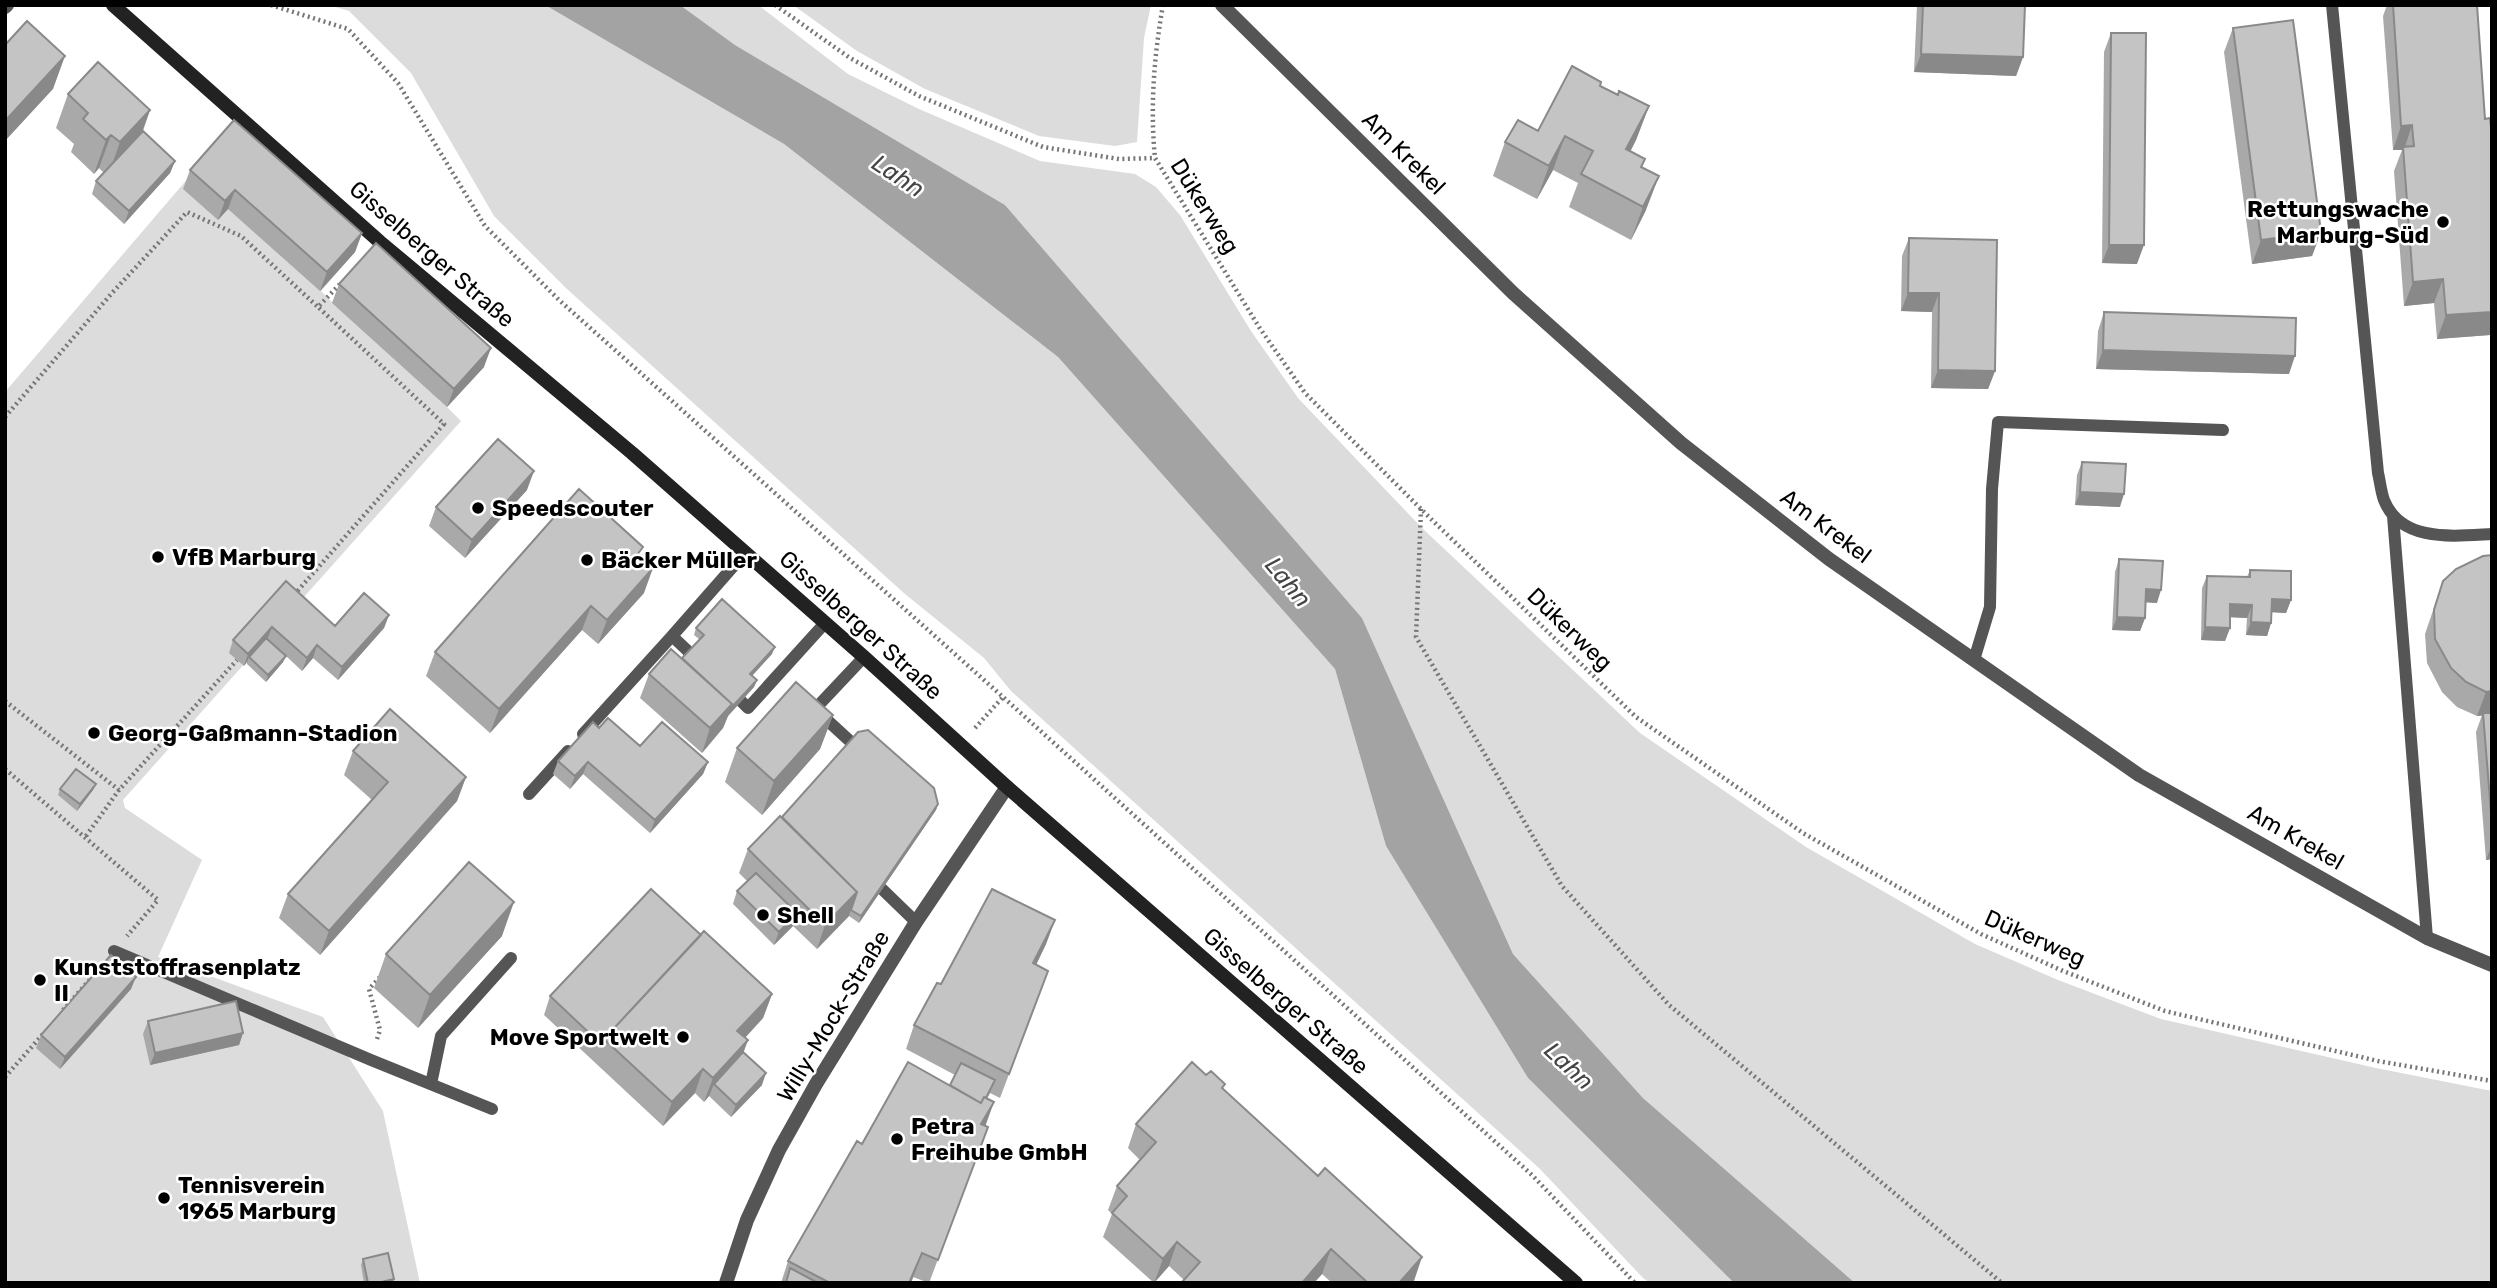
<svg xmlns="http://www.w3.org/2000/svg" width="2497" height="1288" font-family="Rubik,sans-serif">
	<rect width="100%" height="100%" fill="#fff"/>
	<path fill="#dcdcdc" d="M329,5H545L784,144L1058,357L1335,669L1386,846L1528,1078L1734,1283H1650L1643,1278L1540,1169L1011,691L984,658L905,594L567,289L494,216L411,73L349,11Z
		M680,5H758L848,74L919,109L1040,161L1135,174L1156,187L1180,215L1251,331L1298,398L1422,528L1640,733L1806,847L1975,944L2058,980L2161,1019L2376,1068L2492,1091V1283H1855L1643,1098L1513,954L1362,618L1005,205L735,45Z
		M793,5H1151L1144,38L1137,142L1115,146L1039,136L925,89L857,51Z
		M225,135L355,252L321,291L332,302L369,262L484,367L447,407L461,421L123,800L125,808L202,860L158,957L323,1017L383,1111L420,1283H5V392Z"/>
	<path fill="#a3a3a3" d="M545,5H680L735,45L1005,205L1362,618L1513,954L1643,1098L1855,1283H1734L1528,1078L1386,846L1335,669L1058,357L784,144Z"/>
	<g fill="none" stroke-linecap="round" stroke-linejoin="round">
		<path stroke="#777" stroke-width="4.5" stroke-dasharray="2 3.5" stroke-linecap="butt" d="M271,5L348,29L398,83L485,226L559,300L1003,697L1532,1175L1635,1283
			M775,5L850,58L919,96L1043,147L1119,159L1155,158
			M1163,5C1154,56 1150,107 1155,158L1259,327L1305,393L1430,518L1636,717L1803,833L1981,934L2063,971L2165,1011L2378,1061L2492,1081
			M5,417L112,293L187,212L241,236L318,307
			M1421,509L1416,637L1562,886L1669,1005L2002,1283
			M294,595L444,424L318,307L342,282
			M5,701L119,790L237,660
			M975,728L1003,697
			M5,769L158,900L127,936
			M86,836L119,790
			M63,1010L101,967
			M377,1039L380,1030L369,989L380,977
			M5,1077L44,1033"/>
		<path stroke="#555" stroke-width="12" d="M2332,5L2378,473C2380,481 2381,492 2384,500C2401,543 2454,536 2492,534
			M2393,516L2427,938
			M690,653L672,636L745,553
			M1974,660L1990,607L1992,489L1998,422L2223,430
			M741,701L748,708L825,623
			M583,734L672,636
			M852,743L815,709L864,657
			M529,794L568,751
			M882,889L916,922
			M114,951L371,1060L492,1109
			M431,1084L441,1036L511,958"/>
		<path stroke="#555" stroke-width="14" d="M1222,5L1513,293L1681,443L1829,559L2139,775L2427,938L2492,965
			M5,7L7,5
			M726,1283L747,1220L779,1150L816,1084L916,922L1007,787"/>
		<path stroke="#222" stroke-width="14" d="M113,5L380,242L632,453L864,657L1007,787L1576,1283"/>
	</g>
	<path fill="#a9a9a9" d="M1917,5H2025L2023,57L2016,76L1914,72Z
		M2387,5H2477L2485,119L2492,137V329L2490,335L2437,339L2434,303L2404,306L2394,171L2402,150H2393L2383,16Z
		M2233,28L2321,232L2312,256L2252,264L2224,52Z
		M2111,33L2137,264L2102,263L2104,52Z
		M1600,86L1618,95L1649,106L1636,140L1630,152L1645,159L1642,167L1646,210L1631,240L1569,207L1578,183L1553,170L1537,199L1493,176L1505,142L1538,131Z
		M68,94L150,110L143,131L175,161L170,173L124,224L92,194L96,181L104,173L99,168L94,174L71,152L74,144L56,128Z
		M190,170L362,233L355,252L320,291L228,209L218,220L183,189Z
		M1909,238L1995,371L1988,389L1931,388L1932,312L1901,311L1902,256Z
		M339,284L484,367L447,407L332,303Z
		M2104,312L2289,374L2096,369L2098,331Z
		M2082,462L2120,507L2075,505L2077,475Z
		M527,490L465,558L429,526L436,507Z
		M2492,555V859L2486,860L2476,732L2482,715L2477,716L2457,707L2442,692L2427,663L2425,634L2443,581Z
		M640,557L644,593L598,644L582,630L490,733L426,676L435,652Z
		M2119,559L2157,603L2145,602V618L2140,631L2112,630L2115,572Z
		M2250,570L2291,600L2286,613L2272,612L2271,623L2267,636L2246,635L2247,618L2230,617V628L2225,641L2201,640L2202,588L2207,576L2247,577Z
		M286,581L335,626L389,615L384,628L338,680L313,658L302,671L286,656L283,662L266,682L247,664V662L244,666L229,653L233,640Z
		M696,628L772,654L752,676L757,680L754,687L728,716L723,728L702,753L640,698L649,674L682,658L699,639L694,635Z
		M833,715L820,749L762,815L725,782L737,748Z
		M599,728L640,746L708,762L703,774L650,833L583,774L570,789L553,774L558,761Z
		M353,751L466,777L457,801L320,955L279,918L288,894L372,800L344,775Z
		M96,784L93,790L77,811L58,795L60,789Z
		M938,804L936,810L859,923L849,916L817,949L793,926L774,945L733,904L737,891L747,881L739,873L748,849L782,817Z
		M1055,920L1046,944L1036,965L1048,971L1000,1098L990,1093L987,1099L985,1126L988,1127L929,1283L913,1277L911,1283H781L788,1261L862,1144L950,1085L955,1075L906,1049L914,1025L941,984Z
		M701,935L772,994L763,1018L745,1038L748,1040L743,1052L762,1085L731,1117L709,1096L704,1102L695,1093L663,1126L544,1015L550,996Z
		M502,936L418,1028L374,988L386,954Z
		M131,989L60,1069L36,1048L41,1035Z
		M148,1021L243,1033L239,1045L150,1065L143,1034Z
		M1206,1075L1223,1089L1414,1281L1412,1283H1332L1322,1274L1314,1283H1182L1184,1280L1169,1266L1154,1283L1103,1237L1112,1214L1108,1210L1117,1186L1140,1160L1128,1148L1136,1124Z
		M363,1259L393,1283H364L361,1265Z"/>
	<path fill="#898989" d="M1921,54L2023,57L2016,76L1914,72Z
		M65,56L53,89L5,141V121Z
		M1649,106L1636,140L1614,183L1626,149Z
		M150,110L138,143L108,176L120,142Z
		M2412,125L2404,150L2403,147L2402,150H2393L2401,126Z
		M111,135L99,168L94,174L106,140Z
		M1565,136L1553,170L1537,199L1549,166Z
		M175,161L170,173L124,224L129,211Z
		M1659,176L1646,210L1631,240L1643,207Z
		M235,190L228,209L218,220L225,201Z
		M2321,232L2312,256L2252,264L2261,240Z
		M362,233L355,252L320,291L327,272Z
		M2109,245H2144L2137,264L2102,263Z
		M2443,279L2434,303L2404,306L2413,282Z
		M1908,293H1939L1932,312L1901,311Z
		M2492,312V329L2490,335L2437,339L2446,315Z
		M491,348L484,367L447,407L454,389Z
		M2103,350L2295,356L2289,374L2096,369Z
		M1938,370L1995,371L1988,389L1931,388Z
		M534,471L527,490L465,558L472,540Z
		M2080,492L2124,494L2120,507L2075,505Z
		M653,568L644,593L598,644L607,620Z
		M2146,589L2161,590L2157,603L2141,602Z
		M2272,599L2291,600L2286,613L2267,612Z
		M2230,604L2252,605L2247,618L2226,617Z
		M591,606L582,630L490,733L499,709Z
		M389,615L384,628L338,680L342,667Z
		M2117,617L2145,618L2140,631L2112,630Z
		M2251,622L2271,623L2267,636L2246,635Z
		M272,627L267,640L249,657L247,662L244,666L248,654Z
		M2205,627L2230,628L2225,641L2201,640Z
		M317,645L313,658L302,671L307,658Z
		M775,647L772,654L748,680L750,674Z
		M286,656L283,662L266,682L268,675Z
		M757,680L754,687L728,716L723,728L702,753L710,728L732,704Z
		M2492,691V715L2477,716L2486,692Z
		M833,715L820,749L762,815L774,781Z
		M588,762L583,774L570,789L575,776Z
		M708,762L703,774L650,833L655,820Z
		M466,777L457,801L320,955L329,931Z
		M96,784L93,790L77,811L80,804Z
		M938,804L936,810L859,923L861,916Z
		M2492,844V859L2486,860Z
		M857,892L849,916L817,949L825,925Z
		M514,902L502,936L418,1028L430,995Z
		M797,913L793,926L774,945L779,932Z
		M1055,920L1046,944L1025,988L1033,963Z
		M136,977L131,989L60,1069L65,1057Z
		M772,994L763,1018L729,1055L737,1031Z
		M243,1033L239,1045L150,1065L155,1053Z
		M748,1040L739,1065L714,1084L709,1096L704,1102L713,1078Z
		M703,1069L695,1093L663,1126L672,1102Z
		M766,1073L762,1085L731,1117L736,1105Z
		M994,1102L985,1127L981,1124Z
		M1177,1242L1169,1266L1154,1283L1163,1259Z
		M1331,1249L1322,1274L1314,1283H1302Z
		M922,1253L911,1283H909Z
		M1422,1257L1414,1281L1412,1283H1399Z
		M394,1279L393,1283H377Z"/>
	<path fill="#c4c4c4" stroke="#898989" stroke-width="2" d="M1923,5H2025L2023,57L1921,54Z
		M2393,5H2477L2485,119L2490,118L2492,137V312L2446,315L2443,279L2413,282L2403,147L2414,146L2413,137L2412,125L2401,126Z
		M2293,20L2321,232L2261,240L2233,28Z
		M27,21L65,56L5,121V45Z
		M2111,33H2146L2144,245H2109Z
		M98,62L150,110L120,142L111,135L106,140L83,119L88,113L68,94Z
		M1572,66L1601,82L1600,86L1618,95L1619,91L1649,106L1626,149L1645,159L1641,167L1659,176L1643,207L1581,174L1593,151L1565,136L1549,166L1505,142L1518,120L1538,131Z
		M234,120L362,233L327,272L235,190L225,201L190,170Z
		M143,131L175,161L129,211L96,181Z
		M1909,238L1997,240L1995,371L1938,370L1939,293H1908Z
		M376,243L491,348L454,389L339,284Z
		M2104,312L2296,318L2295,356L2103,350Z
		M498,439L534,471L472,540L436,507Z
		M2082,462L2126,464L2124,494L2080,492Z
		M579,489L643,547L637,555L653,568L607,620L591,606L499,709L435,652Z
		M2492,555V691L2486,692L2466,682L2451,668L2435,639L2434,610L2443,581L2456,569L2483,556Z
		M2119,559L2163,561L2161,590L2146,589L2145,618L2117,617Z
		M2250,570L2291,571V600L2272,599L2271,623L2251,622L2252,605L2230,604V628L2205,627L2207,576L2250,577Z
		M286,581L335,626L364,593L389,615L342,667L317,645L307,658L272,627L248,654L233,640Z
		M722,599L775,647L750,674L757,680L730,709L732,704L682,658L704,635L696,628Z
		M266,638L286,656L268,675L249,657Z
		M671,649L732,704L710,728L649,674Z
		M796,682L833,715L774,781L737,748Z
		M390,709L466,777L329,931L288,894L388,782L353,751Z
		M2483,713H2492V825Z
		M608,718L640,746L662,722L708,762L655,820L588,762L575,776L558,761L593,722L599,728Z
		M868,730L934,788L938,804L861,916L851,910L857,892L782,817L858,732Z
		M76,769L96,784L80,804L60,789Z
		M780,816L857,892L825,925L748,849Z
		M469,862L514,902L430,995L386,954Z
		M756,873L797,913L779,932L737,891Z
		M651,889L701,935L604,1039L602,1045L550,996Z
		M992,889L1055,920L1033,963L1048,971L1009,1074L914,1025L937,983L941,984Z
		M704,931L772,994L737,1031L748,1040L713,1078L703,1069L672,1102L604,1039Z
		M111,955L136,977L65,1057L41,1035Z
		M236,1001L243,1033L155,1053L148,1021Z
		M743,1052L766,1073L736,1105L714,1084Z
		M908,1062L981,1103L984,1097L994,1102L981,1124L988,1127L938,1260L922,1253L909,1283H830L788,1261L857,1141L862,1144Z
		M1192,1062L1206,1075L1211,1071L1225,1084L1222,1088L1318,1176L1325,1168L1422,1257L1399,1283H1368L1331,1249L1302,1283H1185L1183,1281L1200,1262L1177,1242L1163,1259L1112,1213L1127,1196L1117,1186L1156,1142L1136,1124Z
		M961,1063L995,1080L986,1098L984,1097L981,1103L950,1085Z
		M388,1253L394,1279L377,1283H368L363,1259Z
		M790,1268L818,1283H786Z"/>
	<g fill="#000" stroke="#fff" stroke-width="2.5">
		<circle cx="2443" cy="222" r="7"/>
		<circle cx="478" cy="508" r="7"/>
		<circle cx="158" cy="557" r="7"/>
		<circle cx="587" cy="560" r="7"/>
		<circle cx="94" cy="733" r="7"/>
		<circle cx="763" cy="915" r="7"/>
		<circle cx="40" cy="980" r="7"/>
		<circle cx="683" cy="1037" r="7"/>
		<circle cx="897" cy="1139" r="7"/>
		<circle cx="164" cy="1198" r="7"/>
	</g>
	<g text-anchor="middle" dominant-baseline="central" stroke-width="5" stroke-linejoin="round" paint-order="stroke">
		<g font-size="23" fill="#000" stroke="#fff">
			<text transform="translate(1404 153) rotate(45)">Am Krekel</text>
			<text transform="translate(1205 206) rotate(58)">Dükerweg</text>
			<text transform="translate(432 254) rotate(41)">Gisselberger Straße</text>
			<text transform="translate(1826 526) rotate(37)">Am Krekel</text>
			<text transform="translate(861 625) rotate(42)">Gisselberger Straße</text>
			<text transform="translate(1570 629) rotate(44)">Dükerweg</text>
			<text transform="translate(2296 837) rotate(30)">Am Krekel</text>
			<text transform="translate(2035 938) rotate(24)">Dükerweg</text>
			<text transform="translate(1286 1001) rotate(41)">Gisselberger Straße</text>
			<text transform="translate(833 1016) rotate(-59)">Willy-Mock-Straße</text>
		</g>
		<g font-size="23" font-weight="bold" fill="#000" stroke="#fff" text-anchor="start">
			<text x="2429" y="209" text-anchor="end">Rettungswache<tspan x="2429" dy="26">Marburg-Süd</tspan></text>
			<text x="492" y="508">Speedscouter</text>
			<text x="172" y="557">VfB Marburg</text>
			<text x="601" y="560">Bäcker Müller</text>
			<text x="108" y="733">Georg-Gaßmann-Stadion</text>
			<text x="777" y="915">Shell</text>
			<text x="54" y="967">Kunststoffrasenplatz<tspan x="54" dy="26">II</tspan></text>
			<text x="669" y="1037" text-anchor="end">Move Sportwelt</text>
			<text x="911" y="1126">Petra<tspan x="911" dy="26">Freihube GmbH</tspan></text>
			<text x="178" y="1185">Tennisverein<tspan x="178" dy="26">1965 Marburg</tspan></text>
		</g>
		<g font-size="24" font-style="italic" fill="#444" stroke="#fff">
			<text transform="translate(898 176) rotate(33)">Lahn</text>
			<text transform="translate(1288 582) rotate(50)">Lahn</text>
			<text transform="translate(1569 1066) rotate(43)">Lahn</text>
		</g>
	</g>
	<rect width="2497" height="1288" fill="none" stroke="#000000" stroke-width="14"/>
</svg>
